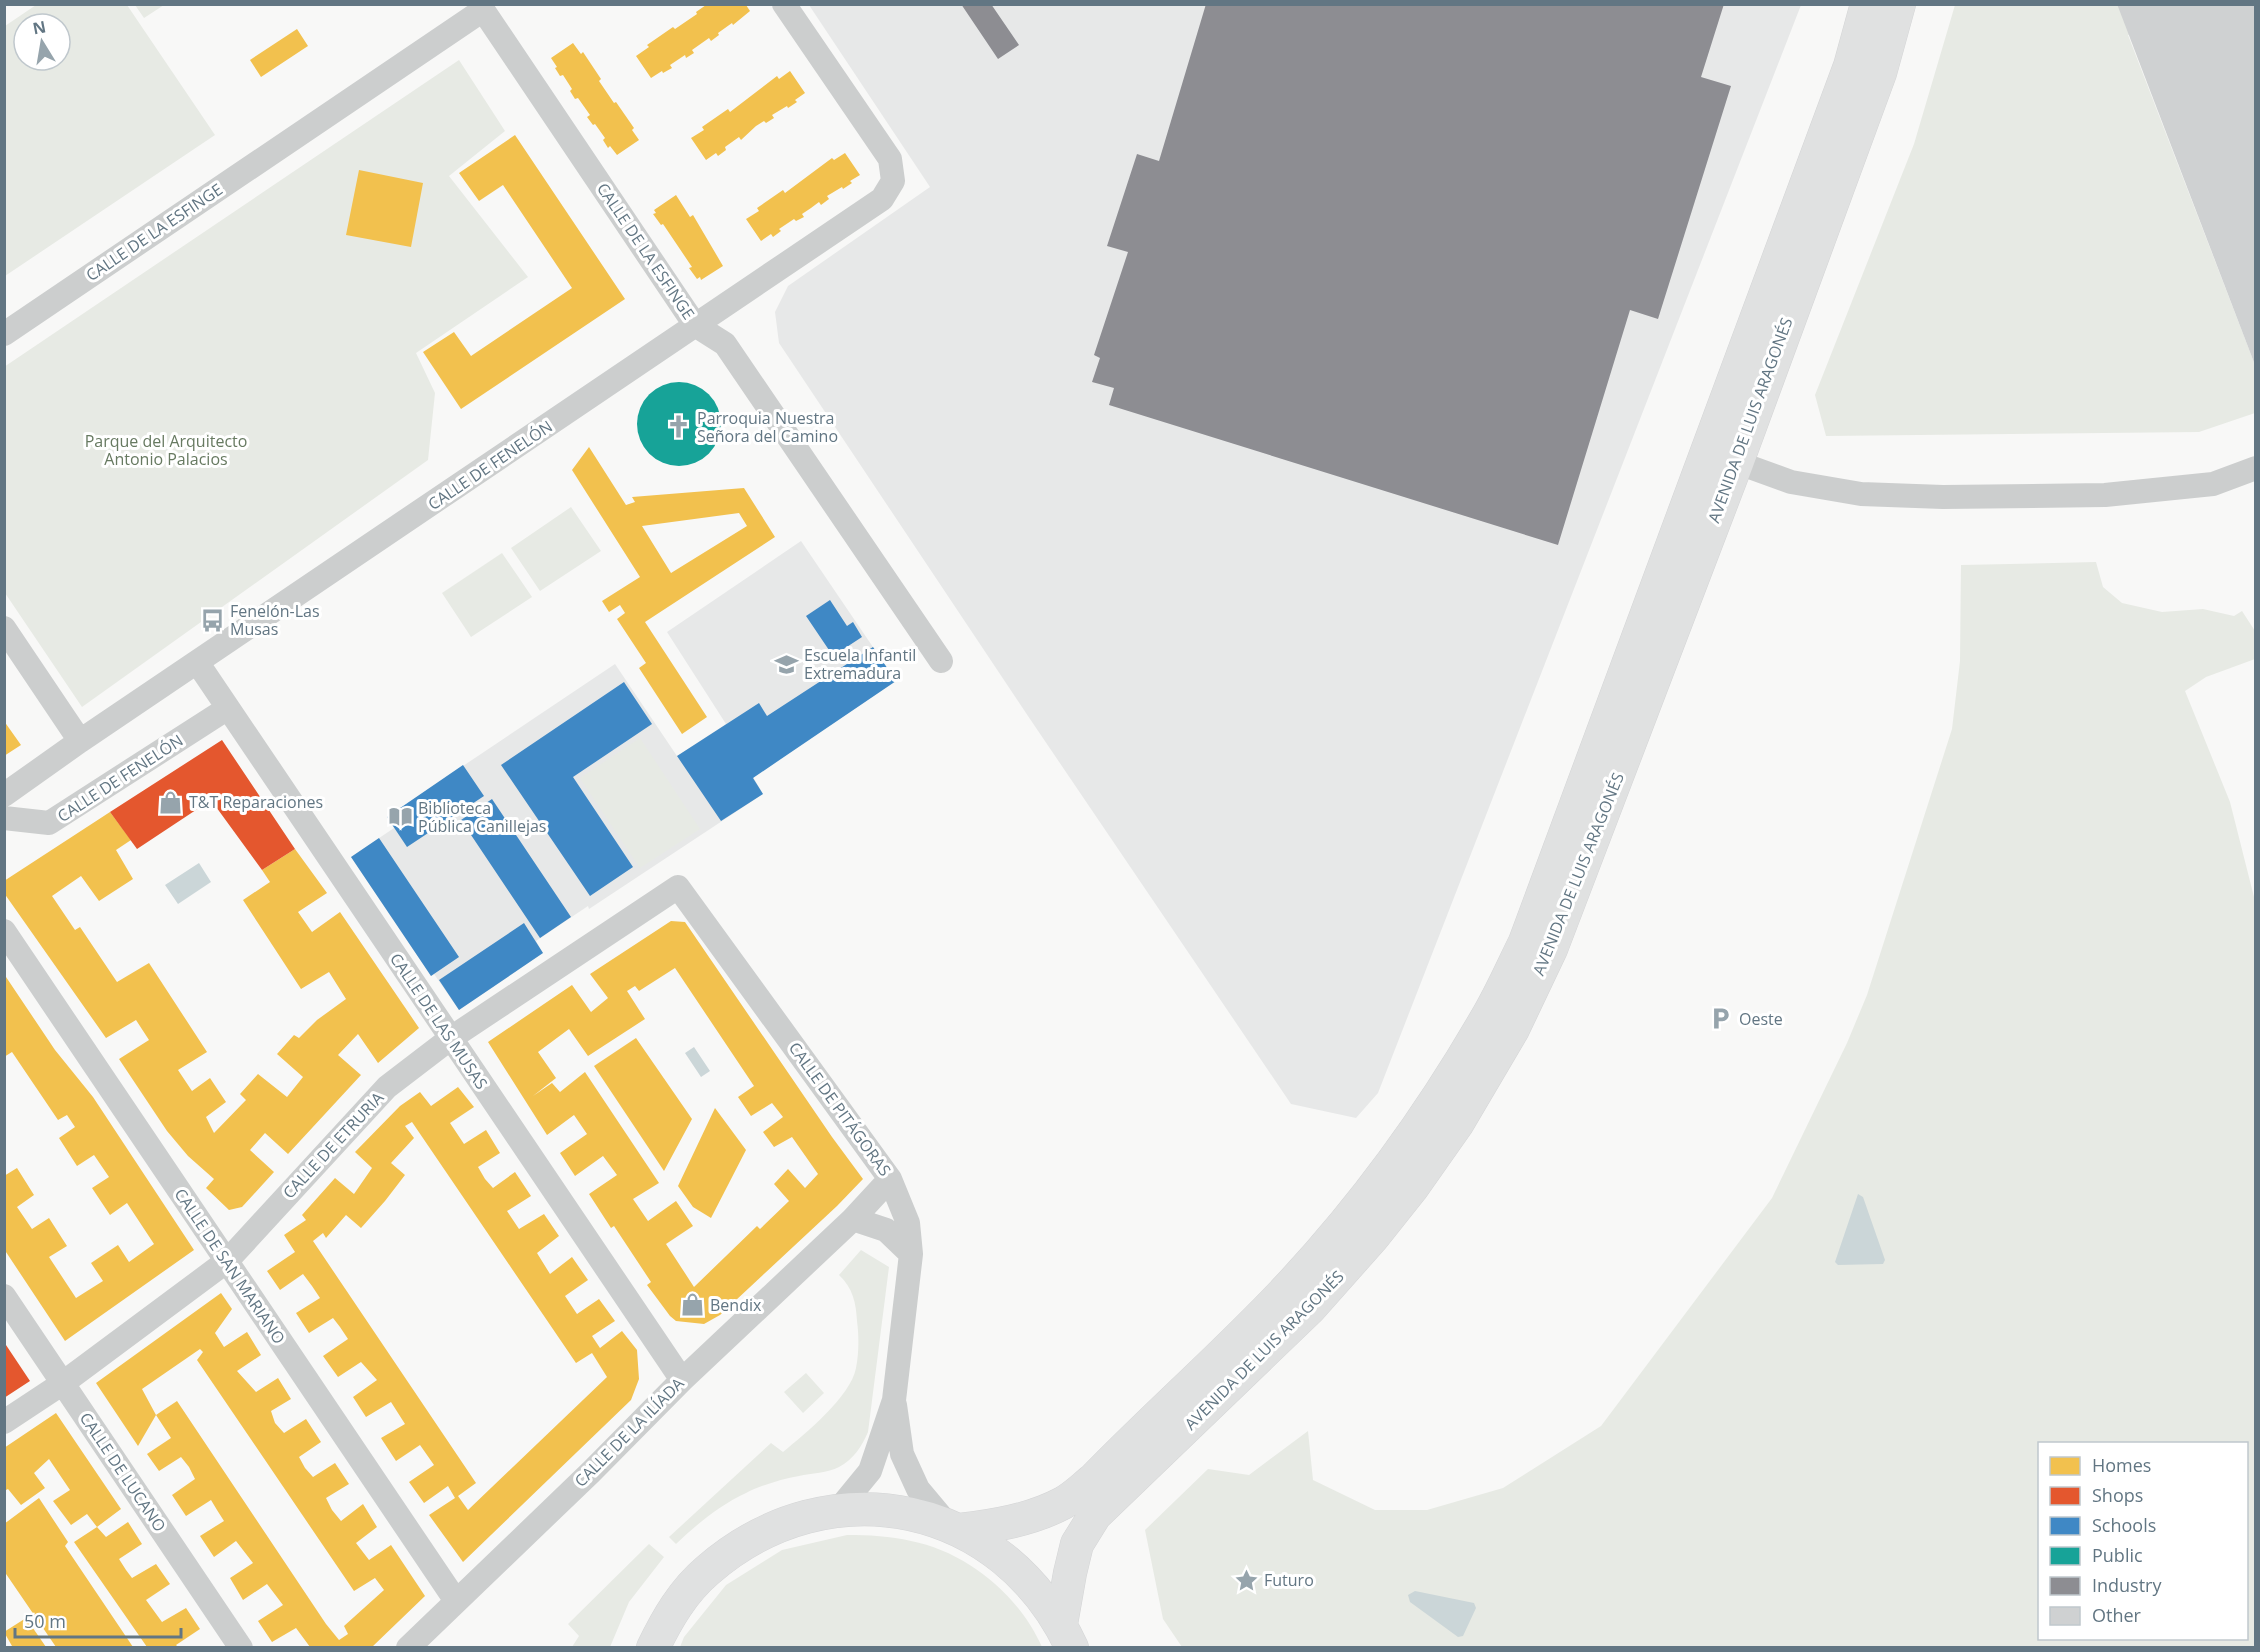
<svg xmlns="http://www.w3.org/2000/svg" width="2260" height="1652" font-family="'Open Sans',sans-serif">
	<rect width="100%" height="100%" fill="#f8f8f7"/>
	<path fill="#e7e8e8" d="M809,5H1801L1378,1093L1356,1118L1291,1104L1030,719L779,343L775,312L788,286L930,187Z
		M801,541L896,681L753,777L763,794L589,909L588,906L536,941L543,953L459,1010L434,974L431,976L351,857L394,828L387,817L615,664L677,756L726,724L667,632Z"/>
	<path fill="#e7eae4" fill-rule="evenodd" d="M36,5H127L215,135L5,276V26ZM24,24H60V60H24Z
		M135,5H164L144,18Z
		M1955,5H2255L2128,35L2255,365V413L2199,432L1826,436L1815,395L1914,144Z
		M459,60L505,131L449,176L528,277L416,353L435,393L428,460L82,707L5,593L4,367Z
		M571,507L601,551L540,591L511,548Z
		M502,553L532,597L471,637L442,593Z
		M2096,562L2103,587L2122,603L2162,612L2203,609L2234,616L2242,611L2255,631V659L2206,677L2185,691L2230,802L2255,901V1647H1182L1163,1619L1145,1530L1208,1469L1249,1475L1308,1431L1313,1480L1375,1510H1427L1503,1488L1601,1426L1772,1198L1847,1043L1867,995L1952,729L1960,661L1961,565ZM2040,1444H2246V1638H2040Z
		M640,738L700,829L640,868L580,778Z
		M861,1250L889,1267L868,1432C862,1446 853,1460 839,1467C828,1473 811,1473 799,1476C782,1479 762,1485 746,1493C720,1505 697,1524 676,1544L669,1537L771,1443L783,1452C805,1434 851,1396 856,1368C859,1353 859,1336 857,1321C856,1303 853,1288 839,1275Z
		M806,1373L824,1393L803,1413L784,1392Z
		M847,1535C869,1535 890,1536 911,1541C967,1552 1019,1595 1042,1647H680L684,1637L726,1585L782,1550Z
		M649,1544L664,1557L629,1602L610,1647H572L579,1636L568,1624Z"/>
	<path fill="#cbd6d8" d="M199,863L211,882L178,904L165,885Z
		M694,1047L710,1071L701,1077L685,1053Z
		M1858,1194L1863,1197L1885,1260L1883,1264L1838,1265L1835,1262Z
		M1415,1591L1474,1603L1476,1608L1463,1636L1458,1637L1410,1602L1408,1595Z"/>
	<path fill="#f2c14e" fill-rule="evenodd" d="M706,5H746L750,11L733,25L732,23L718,33L719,35L711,41L709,38L692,50L694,53L686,58L685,55L670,65L672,68L663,73L662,71L651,78L636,56L649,47L647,45L673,27L675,29L697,14L696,12Z
		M297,29L308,46L261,77L250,60Z
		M573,43L581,54L583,52L601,79L599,81L614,103L616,102L634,128L632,130L639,140L617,155L610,146L608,148L603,140L605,138L595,124L593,125L587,117L590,115L578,98L575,99L570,91L572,89L563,75L560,76L555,68L557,67L551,58Z
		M790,71L805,93L795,100L797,102L788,108L787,106L772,115L774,118L766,123L764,121L756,126L741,140L739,137L725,147L726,150L718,156L716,153L706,160L691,138L704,130L702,127L728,109L730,112L777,76L779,79Z
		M515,135L625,299L461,409L423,352L454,332L471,356L572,288L503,185L479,201L459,173Z
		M845,153L860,175L850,181L852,183L843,189L842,187L827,196L829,199L821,205L819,202L811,208L802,214L804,217L796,221L794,219L779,229L781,231L773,237L771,234L761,241L746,219L759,211L757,208L783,190L785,193L832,158L834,160Z
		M359,170L423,183L411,247L346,235Z
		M676,195L690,217L693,215L723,266L701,280L700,277L697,279L689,268L692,267L663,224L661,225L653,214L656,213L654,210Z
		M589,447L626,505L635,502L632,497L744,488L775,537L645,622L707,717L682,734L639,668L646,663L617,619L625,613L620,605L609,612L602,601L640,577L572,470ZM739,513L747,526L671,573L642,526Z
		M4,721L21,745L4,756Z
		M110,812L131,840L116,850L133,879L99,901L81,876L52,896L75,930L80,927L117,982L149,963L207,1052L178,1070L192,1091L210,1078L226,1102L206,1117L214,1133L246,1100L240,1094L258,1074L287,1097L303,1077L277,1054L294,1035L299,1038L317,1020L346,999L329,972L301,989L243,900L270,882L262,870L295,849L327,893L298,912L312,932L340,912L419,1028L378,1063L358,1034L338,1055L361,1075L288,1154L265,1133L250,1150L274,1172L242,1207L229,1210L206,1188L214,1179L188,1156L167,1131L119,1059L149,1040L136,1020L106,1038L4,893V881Z
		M671,921L685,922L832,1137L863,1179L837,1206L720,1315L704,1324L676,1321L670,1316L647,1285L651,1282L614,1226L611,1228L589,1194L617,1175L603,1156L575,1176L560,1153L587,1134L574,1115L547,1135L488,1042L572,985L591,1012L608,998L590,974ZM675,968L754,1086L738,1097L751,1116L772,1103L783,1117L763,1132L774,1147L792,1137L818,1174L805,1188L788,1169L774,1184L789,1201L760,1229L757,1226L694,1287L666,1244L693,1226L676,1201L648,1221L633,1199L659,1183L585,1072L560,1092L552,1083L533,1096L556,1078L538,1052L569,1029L588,1056L645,1019L627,991L635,986L639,991Z
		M4,974L55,1050L93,1097L194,1250L65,1341L4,1249V1176L17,1168L34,1195L17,1207L32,1229L49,1218L67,1246L49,1257L76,1298L103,1281L91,1263L118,1245L129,1262L154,1244L127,1203L110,1215L92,1188L109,1177L94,1155L77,1166L59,1138L75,1127L67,1115L58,1120L12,1052L4,1057Z
		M636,1038L692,1119L664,1171L594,1066Z
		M458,1087L474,1107L450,1123L464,1144L486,1130L500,1153L478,1167L485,1179L493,1188L515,1172L531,1196L507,1211L519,1229L544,1214L559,1236L537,1253L550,1274L572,1257L588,1280L565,1296L577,1314L599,1299L615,1321L592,1336L600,1348L622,1331L637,1350L639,1379L631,1400L463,1562L429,1515L455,1498L448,1486L424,1503L409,1482L434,1465L420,1445L396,1461L381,1438L405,1424L391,1402L366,1417L353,1397L377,1380L361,1362L338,1377L323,1356L348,1339L340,1327L333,1318L309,1333L296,1313L320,1298L312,1286L303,1274L280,1290L267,1271L295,1252L284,1235L306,1220L302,1215L335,1178L354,1194L372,1168L355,1152L400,1106L420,1092L431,1106ZM412,1122L576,1363L592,1353L607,1377L468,1510L458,1496L476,1483L313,1241L323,1233L326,1238L346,1215L361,1228L385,1201L405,1175L391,1163L414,1138L405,1126Z
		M715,1108L746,1150L711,1218L693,1207L678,1186Z
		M221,1293L232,1309L215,1333L224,1347L247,1332L261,1355L237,1371L256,1392L278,1378L291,1399L271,1411L275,1423L284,1433L306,1419L321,1442L299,1457L305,1468L313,1477L335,1463L349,1484L326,1498L332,1510L341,1521L363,1504L377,1527L356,1543L369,1560L391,1545L425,1596L372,1647H310L296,1628L272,1642L258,1621L283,1605L267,1584L243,1600L230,1578L253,1563L236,1541L214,1557L200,1536L224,1521L217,1510L211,1500L186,1516L172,1495L195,1479L189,1467L181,1457L159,1471L147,1454L171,1438L156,1415L177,1401L326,1624L339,1640L348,1634L344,1626L384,1590L375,1578L354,1591L197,1360L203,1352L200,1349L142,1389L156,1415L138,1446L96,1383Z
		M56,1413L121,1509L97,1527L87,1514L71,1525L53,1501L70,1490L49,1459L34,1473L45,1488L21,1505L8,1489L4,1491V1448Z
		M39,1498L68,1542L65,1546L133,1647H56L4,1571V1524Z
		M128,1522L142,1544L119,1559L126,1570L132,1578L156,1564L170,1584L146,1600L162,1622L186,1608L200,1629L176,1645L178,1647H147L74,1542L97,1527L106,1537Z
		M26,1618L46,1647H10L12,1646L4,1632Z"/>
	<path fill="#e4572e" d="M222,740L295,849L262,870L211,800L137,849L110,812Z
		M4,1342L30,1381L4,1398Z"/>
	<path fill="#3f88c5" d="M830,600L847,626L853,622L862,637L833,656L806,616Z
		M873,647L896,681L753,778L763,794L721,821L677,756L759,703L767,716Z
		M624,682L652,724L573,777L633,867L590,896L501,765Z
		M463,765L484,796L407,847L387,817Z
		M492,799L571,917L540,938L461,820Z
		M379,838L459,957L431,976L351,857Z
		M524,923L543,953L459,1010L439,980Z"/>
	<path fill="#17a398" d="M637 424a42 42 0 1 1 84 0a42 42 0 1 1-84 0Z"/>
	<path fill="#8d8d92" d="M961,4H991L1019,45L998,59Z
		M1206,4H1724L1701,77L1731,86L1658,319L1630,310L1558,545L1109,405L1114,388L1092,382L1100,358L1094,355L1128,252L1107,246L1137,154L1159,161Z"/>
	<path fill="#cfd1d2" d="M2117,4H2256V365H2255Z"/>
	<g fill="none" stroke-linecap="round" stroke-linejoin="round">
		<defs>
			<path id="primary" d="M959,1530C994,1526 1031,1520 1063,1503C1074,1497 1084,1487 1093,1480C1156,1415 1225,1355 1287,1289C1364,1207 1430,1116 1486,1019C1501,994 1512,968 1525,942L1850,66L1867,4
				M1061,1624L1070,1573L1077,1544L1095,1515L1310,1308L1373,1237L1412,1188L1457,1124L1513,1029L1551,949L1737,462L1880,73L1899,4
				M653,1648C667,1619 683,1591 708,1570C830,1464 1004,1501 1072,1648"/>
		</defs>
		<use href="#primary" stroke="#d4d5d6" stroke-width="34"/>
		<path stroke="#cccece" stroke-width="24" d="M479,4L695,325L725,344L941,661
			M4,334L483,10
			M1722,457L1791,482L1861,494L1943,497L2105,495L2213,484L2256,468
			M4,628L80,741
			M197,662L682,1380
			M4,795L80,741L882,199L893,181L890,159L784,4
			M4,818L49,823L228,708
			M4,931L456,1601
			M853,1219L886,1230L911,1254
			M4,1296L241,1648
			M895,1405L902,1454L918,1489L949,1526
			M4,1422L63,1383L227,1261L387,1087L451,1038L678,887L890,1179L908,1223L911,1254L894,1400L870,1471L838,1510
			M408,1648L591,1472L682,1380L853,1219L890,1179"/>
		<use href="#primary" stroke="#e0e1e1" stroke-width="33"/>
	</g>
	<defs>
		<symbol id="church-bare" viewBox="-9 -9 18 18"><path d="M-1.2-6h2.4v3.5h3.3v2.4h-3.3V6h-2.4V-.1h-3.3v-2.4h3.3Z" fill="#96a4ac" stroke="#fff" stroke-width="2.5" paint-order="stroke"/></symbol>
		<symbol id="bus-bare" viewBox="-9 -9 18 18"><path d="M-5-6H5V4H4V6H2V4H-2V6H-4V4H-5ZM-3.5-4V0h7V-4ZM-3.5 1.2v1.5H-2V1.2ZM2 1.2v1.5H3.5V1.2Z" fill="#96a4ac" stroke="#fff" stroke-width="2.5" paint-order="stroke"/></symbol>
		<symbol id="school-bare" viewBox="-9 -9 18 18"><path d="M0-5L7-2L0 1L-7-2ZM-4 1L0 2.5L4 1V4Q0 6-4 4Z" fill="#96a4ac" stroke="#fff" stroke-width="2.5" paint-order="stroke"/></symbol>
		<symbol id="shop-bare" viewBox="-9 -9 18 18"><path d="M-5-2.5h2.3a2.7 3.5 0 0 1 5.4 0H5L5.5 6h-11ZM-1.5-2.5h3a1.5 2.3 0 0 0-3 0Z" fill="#96a4ac" stroke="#fff" stroke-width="2.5" paint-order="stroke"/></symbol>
		<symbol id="library-bare" viewBox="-9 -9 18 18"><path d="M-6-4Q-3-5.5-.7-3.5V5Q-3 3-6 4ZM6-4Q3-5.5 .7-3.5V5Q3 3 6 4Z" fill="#96a4ac" stroke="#fff" stroke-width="2.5" paint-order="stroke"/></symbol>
		<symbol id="parking-bare" viewBox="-9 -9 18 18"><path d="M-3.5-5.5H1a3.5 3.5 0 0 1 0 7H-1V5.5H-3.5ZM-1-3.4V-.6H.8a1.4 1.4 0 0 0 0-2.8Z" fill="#96a4ac" stroke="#fff" stroke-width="2.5" paint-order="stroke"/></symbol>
		<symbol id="sight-bare" viewBox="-9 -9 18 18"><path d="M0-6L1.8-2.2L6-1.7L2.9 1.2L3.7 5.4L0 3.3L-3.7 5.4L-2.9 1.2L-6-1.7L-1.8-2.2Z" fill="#96a4ac" stroke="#fff" stroke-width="2.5" paint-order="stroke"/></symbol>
	</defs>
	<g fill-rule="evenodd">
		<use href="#church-bare" x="662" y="410" width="33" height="33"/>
		<use href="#bus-bare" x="196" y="604" width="33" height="33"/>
		<use href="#school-bare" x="770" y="648" width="33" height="33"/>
		<use href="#shop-bare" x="154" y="786" width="33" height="33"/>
		<use href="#library-bare" x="384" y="800" width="33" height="33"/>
		<use href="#parking-bare" x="1704" y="1002" width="33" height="33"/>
		<use href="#shop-bare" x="676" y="1288" width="33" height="33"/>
		<use href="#sight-bare" x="1230" y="1564" width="33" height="33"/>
	</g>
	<g text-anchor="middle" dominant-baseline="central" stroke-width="6" stroke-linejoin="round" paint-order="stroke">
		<g font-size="16" fill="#627683" stroke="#fff">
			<text transform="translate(154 232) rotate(-34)">CALLE DE LA ESFINGE</text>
			<text transform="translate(646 251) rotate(56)">CALLE DE LA ESFINGE</text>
			<text transform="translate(1750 420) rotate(-70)">AVENIDA DE LUIS ARAGONÉS</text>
			<text transform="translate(490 465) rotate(-34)">CALLE DE FENELÓN</text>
			<text transform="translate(120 778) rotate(-33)">CALLE DE FENELÓN</text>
			<text transform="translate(1578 874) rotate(-68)">AVENIDA DE LUIS ARAGONÉS</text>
			<text transform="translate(439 1021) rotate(56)">CALLE DE LAS MUSAS</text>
			<text transform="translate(840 1109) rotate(54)">CALLE DE PITÁGORAS</text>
			<text transform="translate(333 1145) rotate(-47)">CALLE DE ETRURIA</text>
			<text transform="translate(230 1266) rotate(56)">CALLE DE SAN MARIANO</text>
			<text transform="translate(1264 1350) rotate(-45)">AVENIDA DE LUIS ARAGONÉS</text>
			<text transform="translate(629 1432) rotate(-45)">CALLE DE LA ILÍADA</text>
			<text transform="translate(123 1472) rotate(56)">CALLE DE LUCANO</text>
		</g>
		<g font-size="16" fill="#627683" stroke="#fff" text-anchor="start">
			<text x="697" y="418">Parroquia Nuestra<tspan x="697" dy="18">Señora del Camino</tspan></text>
			<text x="230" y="611">Fenelón-Las<tspan x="230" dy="18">Musas</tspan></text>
			<text x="804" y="655">Escuela Infantil<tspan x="804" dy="18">Extremadura</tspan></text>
			<text x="189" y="802">T&amp;T Reparaciones</text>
			<text x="418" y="808">Biblioteca<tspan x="418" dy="18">Pública Canillejas</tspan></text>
			<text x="1739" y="1019">Oeste</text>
			<text x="710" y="1305">Bendix</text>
			<text x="1264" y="1580">Futuro</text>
		</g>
		<g font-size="16" fill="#677a61" stroke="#fff">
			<text x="166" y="441">Parque del Arquitecto<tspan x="166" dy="18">Antonio Palacios</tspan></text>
		</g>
	</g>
	<rect width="2260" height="1652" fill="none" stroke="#627683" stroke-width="12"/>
	<rect x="2038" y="1442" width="210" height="198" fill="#ffffff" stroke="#c0c8cd" stroke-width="1.5"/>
	<rect x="2050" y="1457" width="30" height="18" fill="#f2c14e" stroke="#c0c8cd" stroke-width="1.5"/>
	<text x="2092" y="1472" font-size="18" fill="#627683">Homes</text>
	<rect x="2050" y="1487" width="30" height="18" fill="#e4572e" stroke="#c0c8cd" stroke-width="1.5"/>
	<text x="2092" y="1502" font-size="18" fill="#627683">Shops</text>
	<rect x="2050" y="1517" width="30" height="18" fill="#3f88c5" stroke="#c0c8cd" stroke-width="1.5"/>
	<text x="2092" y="1532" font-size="18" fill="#627683">Schools</text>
	<rect x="2050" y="1547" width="30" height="18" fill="#17a398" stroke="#c0c8cd" stroke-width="1.5"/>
	<text x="2092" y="1562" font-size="18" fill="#627683">Public</text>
	<rect x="2050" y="1577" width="30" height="18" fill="#8d8d92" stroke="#c0c8cd" stroke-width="1.5"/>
	<text x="2092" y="1592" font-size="18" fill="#627683">Industry</text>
	<rect x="2050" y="1607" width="30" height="18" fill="#cfd1d2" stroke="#c0c8cd" stroke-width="1.5"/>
	<text x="2092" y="1622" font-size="18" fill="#627683">Other</text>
	<g transform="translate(42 42) rotate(349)"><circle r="28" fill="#ffffff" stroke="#c0c8cd" stroke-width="1.5"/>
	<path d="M0-4.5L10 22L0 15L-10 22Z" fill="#96a4ac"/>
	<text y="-9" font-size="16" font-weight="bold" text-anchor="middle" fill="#627683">N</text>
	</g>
	<path d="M15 1628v9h166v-9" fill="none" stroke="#627683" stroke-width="3"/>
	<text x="24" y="1628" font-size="18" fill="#627683" stroke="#ffffff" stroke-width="4.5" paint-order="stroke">50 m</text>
</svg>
